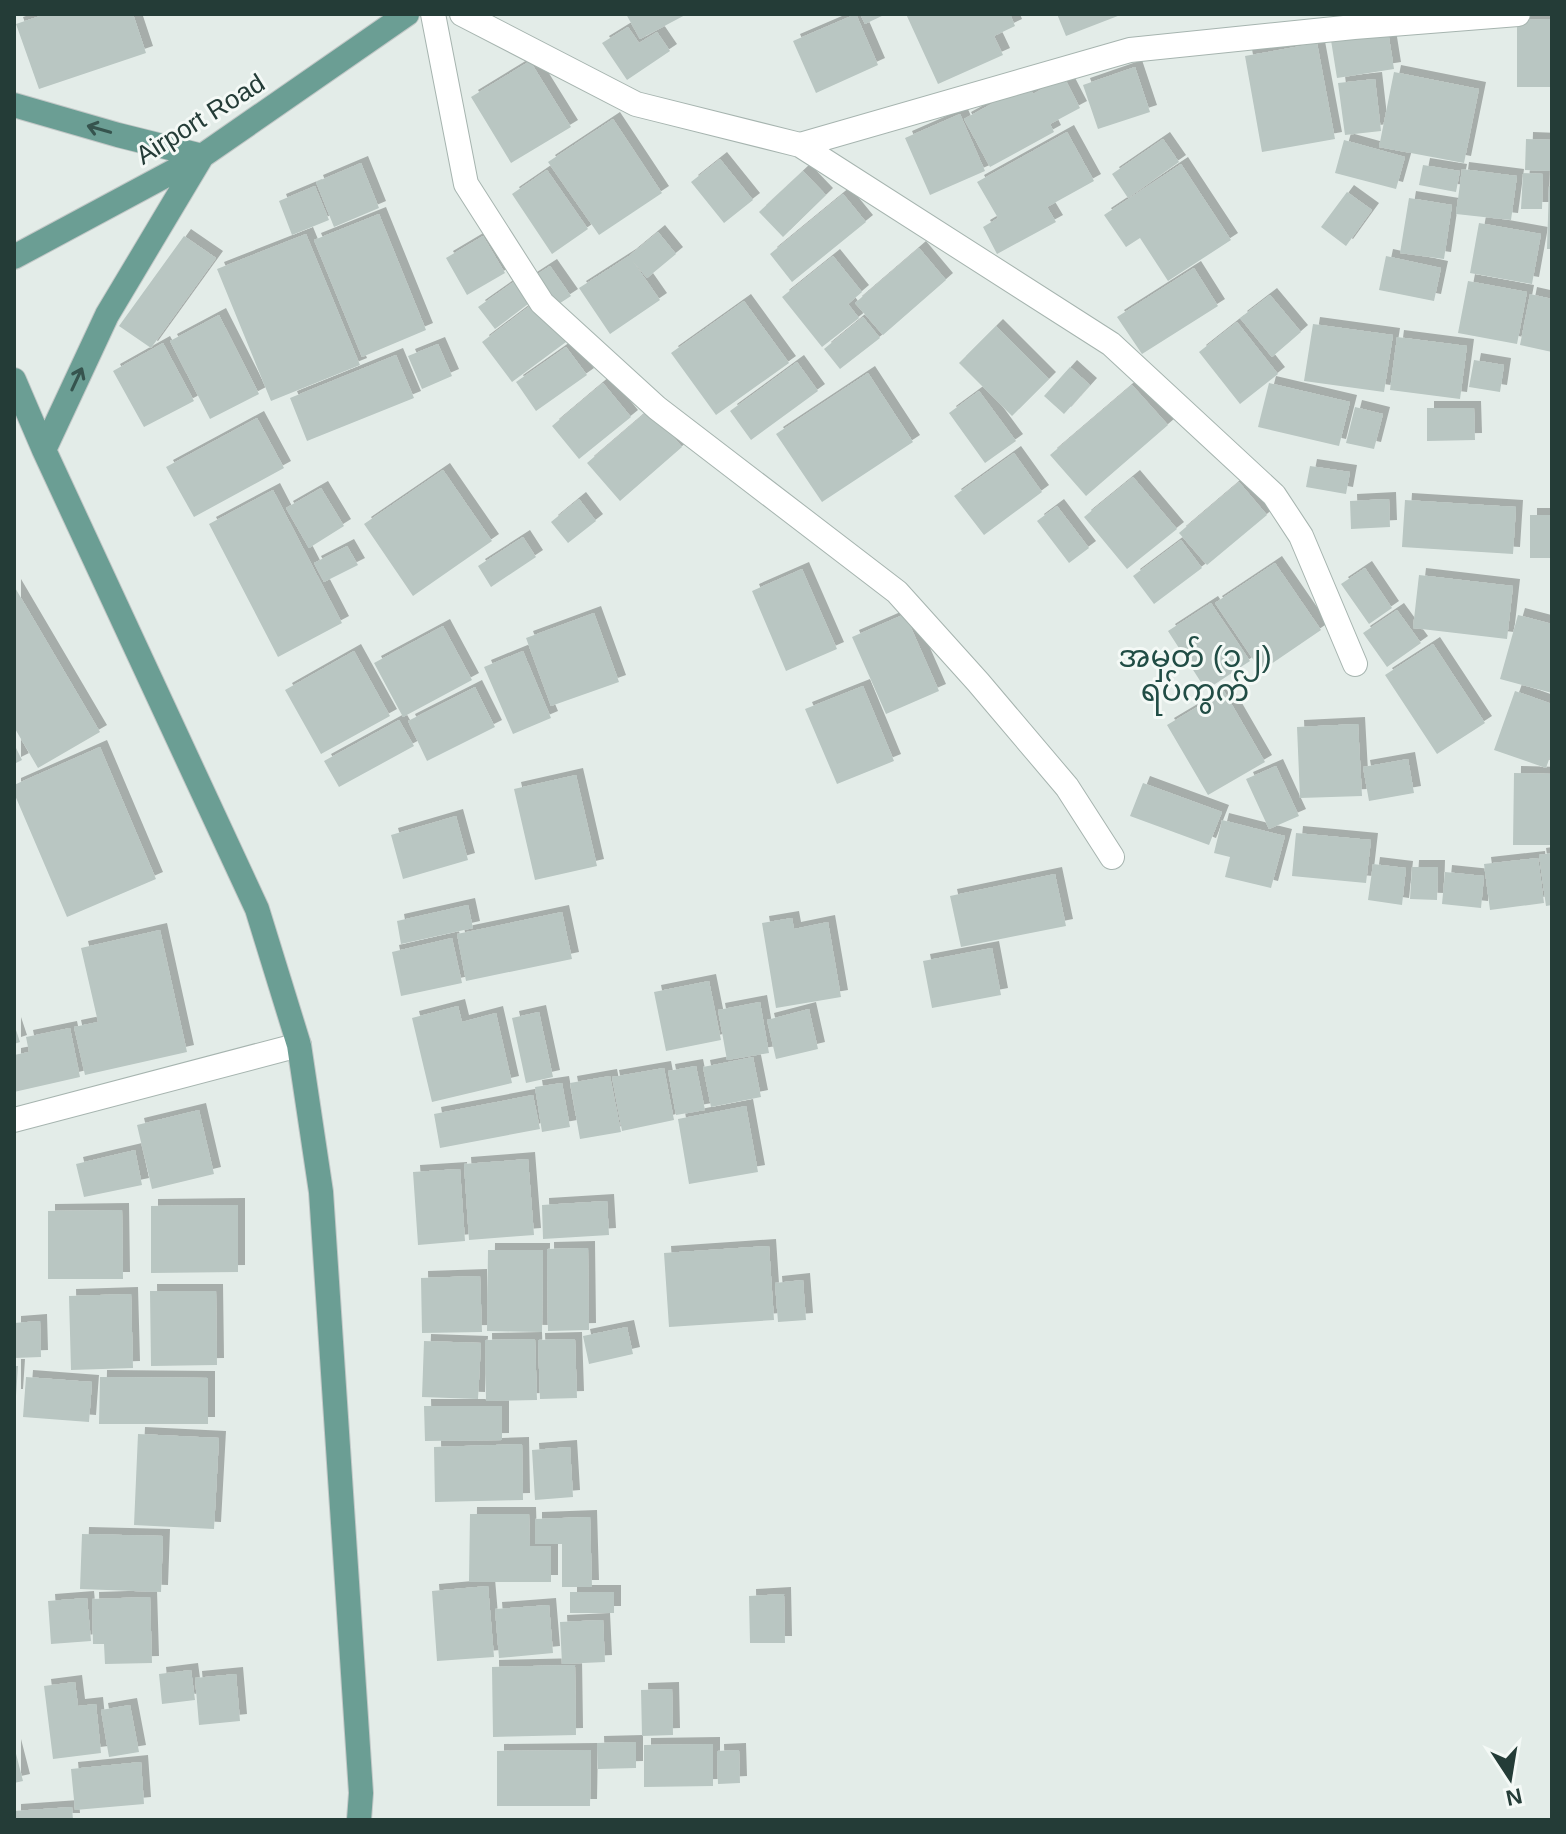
<svg xmlns="http://www.w3.org/2000/svg" width="1566" height="1834" font-family="Arial,'Noto Sans Myanmar',sans-serif">
	<defs>
		<filter id="shadow"><feDropShadow dx="7" dy="-7" stdDeviation="0" flood-color="#0004"/></filter>
	</defs>
	<rect width="100%" height="100%" fill="#e3ece8"/>
	<path fill="#b9c6c2" filter="url(#shadow)" d="M46,14H133L146,53L39,89L16,24Z
		M626,14H687L640,39Z
		M856,14L878,65L816,93L793,41Z
		M860,14H886L865,24Z
		M906,14H1010L1015,26L994,36L1003,55L938,84Z
		M1057,14H1123L1066,36Z
		M1552,19V87H1517V20Z
		M1387,25L1394,69L1337,78L1330,34Z
		M628,27L639,43L657,32L670,51L627,80L602,43Z
		M1317,43L1335,139L1262,152L1245,56Z
		M530,61L571,127L511,163L471,97Z
		M1135,67L1150,112L1098,129L1083,85Z
		M1394,72L1479,89L1464,163L1379,147Z
		M1064,77L1080,108L1050,124L1054,132L990,167L964,119L1028,84L1033,94Z
		M1375,79L1381,131L1345,135L1338,83Z
		M960,114L985,171L930,195L905,138Z
		M613,119L662,193L599,235L548,162Z
		M1067,132L1094,181L1047,207L1056,222L997,254L983,227L998,218L977,182Z
		M1163,139L1179,162L1128,198L1112,174Z
		M1526,139L1552,140V171L1525,170Z
		M1344,140L1405,157L1396,189L1335,173Z
		M720,159L753,200L724,223L691,182Z
		M361,163L379,208L334,227L316,182Z
		M1181,164L1231,240L1168,281L1140,238L1126,247L1104,215Z
		M1423,165L1460,171L1456,192L1419,185Z
		M1462,169L1517,176L1511,220L1456,214Z
		M547,170L588,229L552,254L512,194Z
		M803,171L826,195L783,237L759,212Z
		M1523,173L1543,174L1542,209H1521Z
		M315,186L329,220L292,235L279,201Z
		M1549,186H1552V249H1547Z
		M1347,192L1372,210L1346,246L1321,227Z
		M843,194L866,222L792,282L770,254Z
		M1409,198L1452,205L1444,259L1400,253Z
		M379,214L426,330L362,357L314,240Z
		M1479,223L1541,234L1532,284L1470,273Z
		M658,232L676,254L647,278L632,260L660,300L610,334L579,288L629,256Z
		M306,234L360,365L271,401L217,269Z
		M184,236L216,258L151,348L119,326Z
		M483,236L505,273L467,295L446,258Z
		M919,248L946,280L883,335L855,303Z
		M833,256L862,292L848,304L859,318L822,347L782,297Z
		M1386,256L1441,268L1434,301L1379,290Z
		M550,266L571,296L551,309L530,279Z
		M1194,268L1218,306L1142,354L1117,317Z
		M515,281L532,301L495,329L478,307Z
		M1468,281L1527,292L1517,344L1458,333Z
		M1530,294L1552,299V352L1520,345Z
		M1270,295L1301,332L1272,357L1240,318Z
		M744,301L789,363L716,415L671,353Z
		M535,302L566,342L512,382L482,342Z
		M219,315L259,394L210,419L170,341Z
		M863,317L880,338L840,369L824,349Z
		M1237,322L1278,374L1240,404L1199,352Z
		M1313,324L1393,335L1384,392L1304,381Z
		M996,326L1049,379L1012,416L959,363Z
		M1397,337L1467,346L1460,399L1390,390Z
		M163,343L194,401L144,427L113,371Z
		M438,344L452,376L422,389L408,356Z
		M566,347L587,375L536,411L516,382Z
		M396,355L414,398L307,441L290,398Z
		M1474,360L1504,365L1500,392L1469,387Z
		M797,362L818,391L751,440L730,411Z
		M1070,367L1090,385L1064,414L1044,396Z
		M868,373L913,442L822,502L776,434Z
		M603,383L631,417L579,459L552,426Z
		M1269,383L1350,402L1339,446L1258,427Z
		M1132,385L1168,425L1086,496L1050,455Z
		M979,391L1016,441L985,463L949,413Z
		M1355,407L1383,414L1374,449L1346,443Z
		M1427,408H1474L1475,440L1427,441Z
		M650,409L682,447L620,501L587,463Z
		M257,418L284,468L194,517L166,467Z
		M1014,453L1042,492L984,535L954,496Z
		M1310,466L1350,472L1346,494L1306,487Z
		M443,470L492,541L413,596L364,524Z
		M1133,477L1177,529L1127,569L1084,517Z
		M1239,482L1267,515L1207,565L1179,533Z
		M321,488L344,526L309,548L286,508Z
		M273,490L342,623L278,657L209,524Z
		M579,499L596,521L568,543L551,522Z
		M1389,499L1390,527L1351,529L1350,501Z
		M1405,500L1516,507L1513,554L1402,547Z
		M1057,506L1089,548L1069,563L1037,521Z
		M1530,515H1552V558H1530Z
		M523,537L536,557L491,587L478,566Z
		M1181,540L1202,568L1154,604L1133,576Z
		M347,546L358,565L324,582L314,563Z
		M1275,563L1321,630L1261,671L1215,603Z
		M1365,568L1392,608L1369,624L1341,584Z
		M802,569L837,649L786,671L752,591Z
		M1419,575L1513,586L1507,639L1413,628Z
		M14,586L100,732L38,768L14,727Z
		M1211,603L1250,661L1206,690L1168,631Z
		M1397,610L1421,643L1387,667L1363,633Z
		M594,613L619,682L551,706L526,638Z
		M905,614L939,691L886,714L852,637Z
		M1518,615L1552,624V693L1500,679Z
		M443,626L472,680L403,717L374,663Z
		M1433,644L1485,723L1437,754L1385,675Z
		M354,651L390,716L321,754L285,690Z
		M523,651L551,718L513,734L484,667Z
		M863,686L894,761L837,784L805,709Z
		M475,687L495,727L427,761L408,721Z
		M1224,691L1265,762L1208,795L1167,725Z
		M1515,691L1552,704V751L1546,768L1494,750Z
		M399,720L414,746L339,787L324,761Z
		M1358,724L1362,796L1300,798L1297,727Z
		M14,744L22,760L14,764Z
		M100,747L156,879L67,917L14,793V785Z
		M1408,759L1414,793L1369,801L1363,767Z
		M1276,766L1299,816L1269,829L1246,779Z
		M1514,773L1552,774V845H1513Z
		M576,775L597,866L535,880L514,789Z
		M1143,783L1222,812L1209,845L1130,816Z
		M456,816L468,860L403,879L391,835Z
		M1222,820L1285,836L1271,888L1225,877L1230,857L1214,853Z
		M1296,833L1371,840L1366,883L1292,876Z
		M1552,853V905L1546,906L1539,855Z
		M1538,858L1544,903L1490,910L1484,864Z
		M1373,864L1406,868L1402,905L1368,900Z
		M1412,867H1438L1437,900L1410,899Z
		M1445,872L1484,876L1481,908L1442,904Z
		M1055,874L1066,926L961,947L950,896Z
		M468,905L473,928L401,944L397,921Z
		M562,912L572,959L466,981L457,934Z
		M792,918L794,929L828,922L841,997L776,1008L762,923Z
		M160,930L187,1052L85,1075L74,1027L98,1022L81,948Z
		M452,938L462,983L401,996L392,952Z
		M992,948L1001,995L932,1008L923,961Z
		M709,981L721,1040L666,1051L654,992Z
		M760,1002L769,1053L727,1060L718,1010Z
		M458,1006L462,1022L496,1013L512,1083L432,1102L412,1018Z
		M809,1009L818,1049L776,1059L767,1020Z
		M539,1012L553,1077L526,1083L512,1018Z
		M14,1024L20,1042L14,1044Z
		M70,1028L80,1077L14,1092V1055L29,1052L26,1037Z
		M753,1057L761,1097L711,1107L703,1067Z
		M696,1066L705,1110L676,1115L668,1071Z
		M664,1068L674,1120L622,1131L612,1077Z
		M610,1076L621,1132L580,1139L570,1083Z
		M562,1083L570,1127L542,1132L535,1087Z
		M533,1095L540,1129L440,1148L434,1114Z
		M746,1106L758,1172L689,1184L678,1119Z
		M199,1110L214,1174L152,1189L137,1125Z
		M135,1150L142,1185L84,1197L76,1164Z
		M528,1159L534,1235L469,1240L464,1164Z
		M460,1169L465,1241L418,1245L413,1172Z
		M607,1201L609,1235L543,1239L542,1205Z
		M238,1205V1272L151,1273V1206Z
		M122,1210L123,1279H48V1211Z
		M769,1246L774,1320L669,1327L664,1253Z
		M588,1248L589,1330L548,1331L547,1249Z
		M488,1250H543L542,1332L487,1331Z
		M480,1276L482,1332L422,1333L421,1278Z
		M803,1280L806,1320L778,1322L775,1283Z
		M150,1291H216L217,1365L151,1366Z
		M131,1294L133,1368L71,1370L69,1296Z
		M40,1321L41,1357L14,1358V1323Z
		M627,1327L633,1354L589,1364L583,1336Z
		M535,1339L537,1400L486,1401L485,1340Z
		M575,1339L577,1398L540,1399L538,1340Z
		M424,1341L481,1343L478,1399L422,1397Z
		M14,1366H18L16,1396H14Z
		M26,1377L92,1382L89,1422L23,1417Z
		M100,1377L208,1378V1424H99Z
		M424,1406H502V1440L425,1441Z
		M138,1434L219,1438L214,1529L134,1525Z
		M522,1444L523,1500L435,1502L434,1447Z
		M570,1447L573,1497L535,1500L532,1450Z
		M470,1514H529L530,1546H551V1582H469Z
		M590,1517L592,1587H562V1544H535V1519Z
		M82,1534L163,1536L161,1592L80,1589Z
		M488,1586L494,1657L437,1661L432,1591Z
		M570,1592H614V1613H570Z
		M784,1594L785,1643H750L749,1596Z
		M150,1597L152,1663L105,1664L104,1644H93L92,1599Z
		M87,1598L91,1641L51,1644L48,1601Z
		M549,1605L553,1653L499,1658L495,1609Z
		M603,1620L605,1662L562,1664L560,1622Z
		M575,1665L576,1735L493,1737L492,1667Z
		M191,1670L195,1700L162,1704L159,1674Z
		M236,1674L240,1721L199,1725L195,1678Z
		M75,1682L78,1706L96,1704L101,1753L53,1759L44,1686Z
		M672,1689L673,1735L642,1736L641,1690Z
		M130,1705L139,1752L109,1757L101,1710Z
		M636,1742V1768L598,1769L597,1743Z
		M713,1744V1786L644,1787V1745Z
		M14,1746L23,1781L14,1783Z
		M591,1750L590,1806H497V1751Z
		M739,1750L740,1783L718,1784L717,1751Z
		M141,1762L144,1804L75,1810L71,1769Z
		M72,1807L73,1820H14V1811Z"/>
	<g fill="none" stroke-linecap="round" stroke-linejoin="round">
		<defs>
			<path id="minor" d="M433,14L466,184L542,303L657,408L897,592L978,682L1067,787L1112,857
				M462,14L636,104L800,145L1111,344L1274,495L1301,536L1355,664
				M800,145L1130,50L1354,27L1518,14
				M14,1120L299,1045"/>
			<path id="major" d="M14,105L118,135L202,156L107,315L44,450
				M14,257L202,156L407,14
				M14,380L44,450L257,909L299,1045L321,1192L361,1793L359,1820"/>
		</defs>
		<use href="#minor" stroke="#a6b4af" stroke-width="26"/>
		<use href="#major" stroke="#c2c8c7" stroke-width="26"/>
		<use href="#minor" stroke="#fff" stroke-width="24"/>
		<use href="#major" stroke="#6b9e94" stroke-width="24"/>
	</g>
	<defs><path id="oneway-shaft" d="M-6 0H5M1.5-3L5.5 0L1.5 3" fill="none" stroke-width="1.6" stroke-linecap="round" stroke-linejoin="round" transform="scale(2)"/></defs>
	<g stroke="#36544e">
		<use href="#oneway-shaft" transform="translate(99 129) rotate(-164)"/>
		<use href="#oneway-shaft" transform="translate(77 379) rotate(-65)"/>
	</g>
	<g text-anchor="middle" dominant-baseline="central" stroke-width="6" stroke-linejoin="round" paint-order="stroke">
		<g font-size="26" fill="#243c37" stroke="#f4f9f6">
			<text transform="translate(200 119) rotate(-32)">Airport Road</text>
		</g>
		<g font-size="30" fill="#214d45" stroke="#f4f9f6">
			<text x="1195" y="656">အမှတ် (၁၂)<tspan x="1195" dy="34">ရပ်ကွက်</tspan></text>
		</g>
	</g>
	<rect width="1566" height="1834" fill="none" stroke="#243c37" stroke-width="32"/>
	<g transform="translate(1510 1778) rotate(168)" stroke="#f4f9f6" stroke-width="6" paint-order="stroke">
	<path d="M0-6L14 30L0 20L-14 30Z" fill="#243c37"/>
	<text y="-12" font-size="22" font-weight="bold" text-anchor="middle" fill="#243c37">N</text>
	</g>
</svg>
